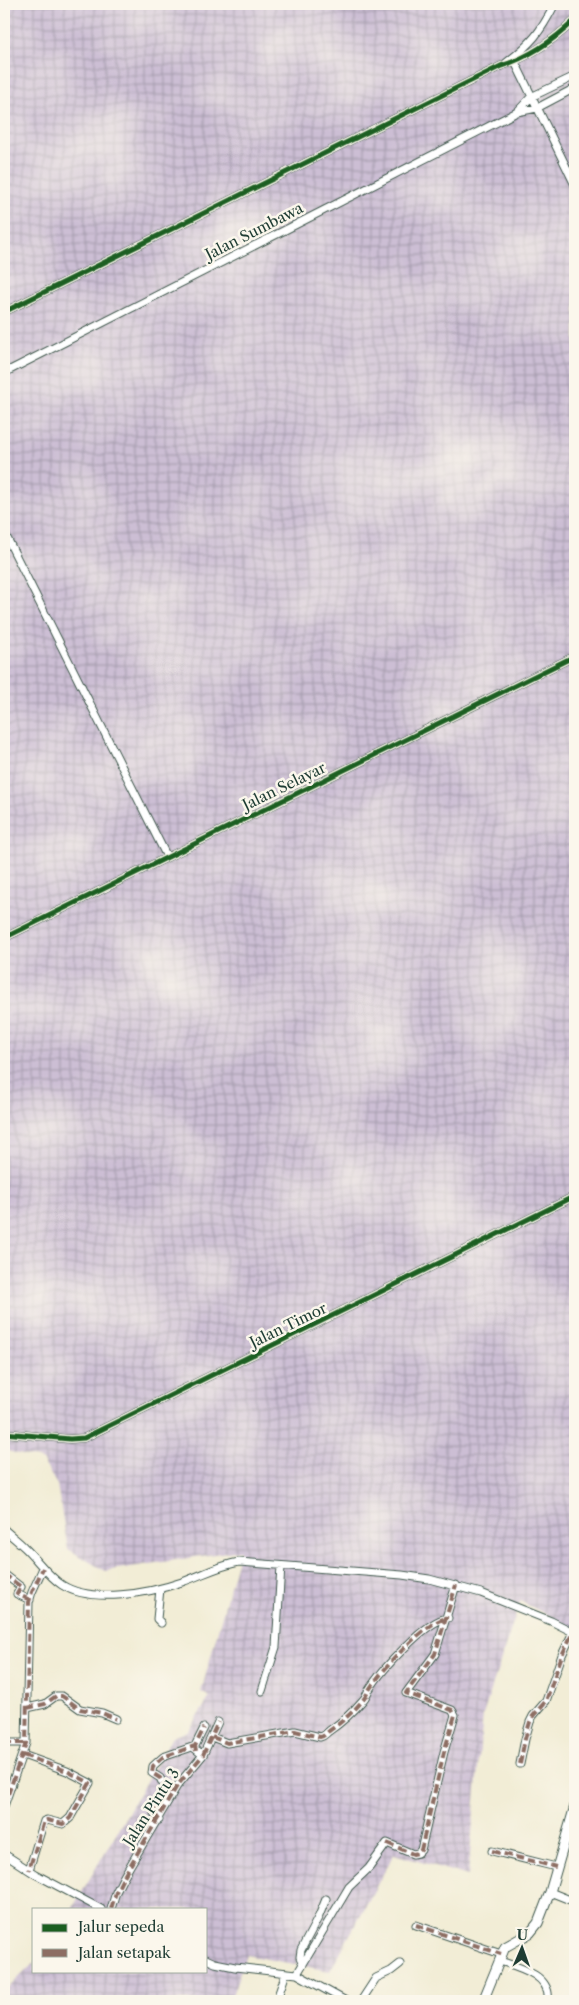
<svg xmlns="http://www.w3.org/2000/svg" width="579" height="2005" font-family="'Libre Caslon Text',serif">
	<defs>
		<pattern id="industrial-grid" width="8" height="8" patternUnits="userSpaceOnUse" patternTransform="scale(1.25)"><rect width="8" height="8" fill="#ccbed4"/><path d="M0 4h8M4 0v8" fill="none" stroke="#a59cad"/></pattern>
	</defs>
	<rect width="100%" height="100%" fill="#fbf7ec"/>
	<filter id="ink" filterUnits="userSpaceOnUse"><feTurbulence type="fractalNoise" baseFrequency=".02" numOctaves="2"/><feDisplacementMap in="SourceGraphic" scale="10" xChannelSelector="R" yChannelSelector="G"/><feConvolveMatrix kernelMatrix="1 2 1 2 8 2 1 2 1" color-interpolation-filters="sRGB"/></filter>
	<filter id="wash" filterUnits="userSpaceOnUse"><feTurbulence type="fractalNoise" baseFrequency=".0096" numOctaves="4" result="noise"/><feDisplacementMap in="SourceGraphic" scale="20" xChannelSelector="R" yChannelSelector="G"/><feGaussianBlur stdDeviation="1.12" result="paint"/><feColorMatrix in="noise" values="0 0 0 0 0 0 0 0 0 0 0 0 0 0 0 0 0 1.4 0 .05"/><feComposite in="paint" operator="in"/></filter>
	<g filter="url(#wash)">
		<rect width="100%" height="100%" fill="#f2edd6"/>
		<path fill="url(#industrial-grid)" d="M4,4H575V1629L520,1601L483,1715L468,1876L394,1854L330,1971L246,1955L230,2001H4V1992L34,1963V1971H206V1909H72L172,1737L188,1731L210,1697L201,1692L240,1550L105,1571L68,1549L57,1485L42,1460L4,1450Z"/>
	</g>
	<g filter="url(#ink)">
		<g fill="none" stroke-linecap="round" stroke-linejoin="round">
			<defs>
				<path id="minor" d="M515,62L575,185
					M506,63C532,43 540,33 555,4
					M517,112L531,97L575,76
					M4,312L501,66C530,57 554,40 575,20
					M4,373L517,112L537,108L575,88
					M4,532L167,857
					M4,938L575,656
					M4,1433L70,1439L84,1438L575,1196
					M4,1529C10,1535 18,1541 24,1547C37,1559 47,1575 62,1585C92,1604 150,1593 182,1582C202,1575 218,1566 239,1562L402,1575L429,1579L481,1593L551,1621L575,1633
					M4,1574L21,1587L17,1594L30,1600
					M160,1589L157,1619L161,1623
					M262,1691L276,1647L281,1566
					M27,1708L45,1704L56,1696H62L80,1709L102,1713L116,1719
					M212,1737L227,1743L295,1731L320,1737C325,1736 325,1734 329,1731C342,1722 353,1712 363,1700C366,1697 367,1693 369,1690C380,1672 427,1619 448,1618
					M4,1743H26
					M23,1755L67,1771L90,1783L70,1818L63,1824L47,1820L44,1821L29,1870
					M203,1755L194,1748L204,1728
					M520,1764L525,1739L530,1722L533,1716L546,1701L562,1655L573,1632
					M166,1790L160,1778L152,1773L153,1766L163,1757L195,1746
					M4,1806L26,1743L29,1602L32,1592L43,1568
					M159,1820L154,1813L155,1804L162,1792L169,1790
					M492,1851L556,1867
					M4,1854L35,1874L101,1909
					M550,1892L575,1902
					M111,1909L116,1892L124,1876L177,1786L203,1755L218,1722
					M416,1925L501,1954
					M206,1959L215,1963L235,1967L297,1974L346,2001
					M500,1961C518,1967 552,1975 548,2001
					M303,1964L300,1957L301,1950L319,1916L326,1899
					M297,1974L349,1887L369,1868L387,1843L413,1854L418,1853L421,1850L444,1752L455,1715L452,1710L406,1693L435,1654L456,1585
					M278,1996L286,1973
					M361,2001L376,1978L391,1971L400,1964"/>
				<path id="tertiary" d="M483,2001L505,1947L530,1933L538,1923L550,1892L575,1806"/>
			</defs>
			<use href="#minor" stroke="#3f574c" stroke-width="9"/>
			<use href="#tertiary" stroke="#3f574c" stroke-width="11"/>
			<use href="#minor" stroke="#fff" stroke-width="7"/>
			<use href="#tertiary" stroke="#fff" stroke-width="9"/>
			<path stroke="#8d6e63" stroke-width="4" stroke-dasharray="8 4" stroke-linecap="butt" d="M4,1533L5,1531
				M4,1574L21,1587L17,1594L30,1600
				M27,1708L45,1704L56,1696H62L80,1709L102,1713L116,1719
				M212,1737L227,1743L295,1731L320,1737C325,1736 325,1734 329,1731C342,1722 353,1712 363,1700C366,1697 367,1693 369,1690C380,1672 427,1619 448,1618
				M4,1743H26
				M196,1751L195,1746L204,1728
				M23,1755L67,1771L90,1783L70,1818L63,1824L47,1820L44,1821L29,1870
				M520,1764L525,1739L530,1722L533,1716L546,1701L562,1655L573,1632
				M166,1790L160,1778L152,1773L153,1766L163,1757L195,1746
				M4,1806L26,1743L29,1602L32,1592L43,1568
				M159,1820L154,1813L158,1799L164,1790L172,1791
				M387,1843L413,1854L418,1853L421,1850L444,1752L455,1715L452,1710L406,1693L435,1654L456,1585
				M492,1851L556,1867
				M111,1909L116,1892L124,1876L177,1786L203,1755L218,1722
				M416,1925L501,1954"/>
			<defs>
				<path id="cycleway" d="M4,312L501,66C530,57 554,40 575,20
					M4,938L575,656
					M4,1433L70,1439L84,1438L575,1196"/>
			</defs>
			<use href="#cycleway" stroke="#fbf7ec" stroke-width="8"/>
			<use href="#cycleway" stroke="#1b5e20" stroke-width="5"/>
		</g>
	</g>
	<g text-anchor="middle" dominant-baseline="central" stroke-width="5" stroke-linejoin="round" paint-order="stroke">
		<g font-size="15" fill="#1f3d34" stroke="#fbf7ec">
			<text transform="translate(254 231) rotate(-27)">Jalan Sumbawa</text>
			<text transform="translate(284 786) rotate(-26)">Jalan Selayar</text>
			<text transform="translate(288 1325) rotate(-26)">Jalan Timor</text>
			<text transform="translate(151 1807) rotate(-57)">Jalan Pintu 3</text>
		</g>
	</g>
	<rect width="579" height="2005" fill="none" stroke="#fbf7ec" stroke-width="20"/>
	<rect x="32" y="1908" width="175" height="65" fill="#fbf7ec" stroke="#a3ada2"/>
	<rect x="42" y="1924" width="25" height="8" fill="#1b5e20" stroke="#a3ada2"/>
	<text x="78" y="1932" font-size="15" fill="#1f3d34">Jalur sepeda</text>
	<rect x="42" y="1949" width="25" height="8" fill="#8d6e63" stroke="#a3ada2"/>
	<text x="78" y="1958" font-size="15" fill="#1f3d34">Jalan setapak</text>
	<g transform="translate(522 1948) rotate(2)" stroke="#fbf7ec" stroke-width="4" paint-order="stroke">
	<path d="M0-4L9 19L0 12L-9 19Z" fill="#1f3d34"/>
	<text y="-8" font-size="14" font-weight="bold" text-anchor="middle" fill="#1f3d34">U</text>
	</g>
</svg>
